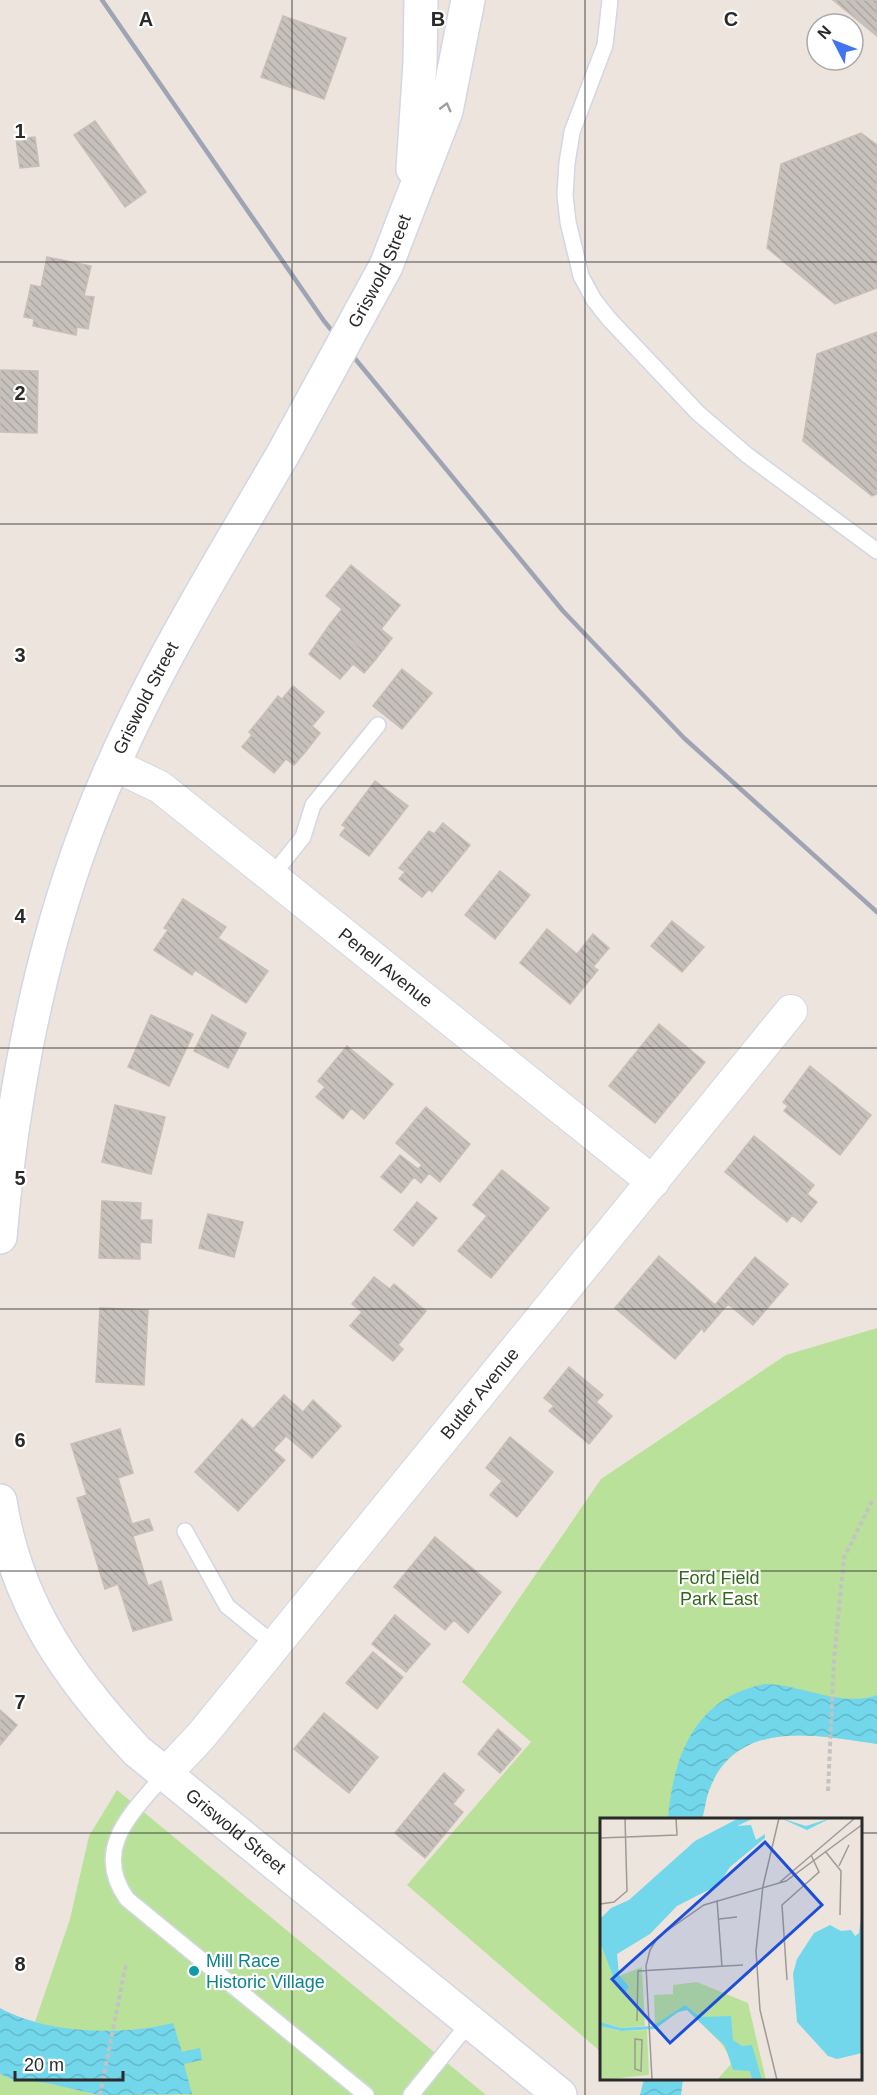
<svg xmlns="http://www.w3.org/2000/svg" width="877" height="2095" font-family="Helvetica,sans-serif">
	<defs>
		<pattern id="water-waves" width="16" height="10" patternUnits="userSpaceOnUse" patternTransform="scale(1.5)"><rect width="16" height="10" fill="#72d7eb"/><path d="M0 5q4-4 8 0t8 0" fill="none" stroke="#63b9ca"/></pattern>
		<pattern id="building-back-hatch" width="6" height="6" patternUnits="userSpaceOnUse" patternTransform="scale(1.5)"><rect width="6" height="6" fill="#c7c1bc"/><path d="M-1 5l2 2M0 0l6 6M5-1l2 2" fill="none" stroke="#aba6a2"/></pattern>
	</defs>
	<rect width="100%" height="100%" fill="#ece4dd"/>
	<path fill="#bae19a" d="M877,1328V1744C819,1736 738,1717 710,1788C706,1797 705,1809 702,1819H601V2052L407,1885L531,1742L462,1682L601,1479L786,1355Z
		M117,1790L486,2095H0V2074L11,2079L35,2022L70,1919L89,1836Z"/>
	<path fill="url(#water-waves)" d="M765,1684C801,1684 841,1708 877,1695V1744C819,1736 738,1717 710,1788C706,1797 705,1809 702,1819H668C673,1756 695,1697 765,1684Z
		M0,2008C47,2034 122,2036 173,2023L182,2052L200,2048L202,2060L184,2064L192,2094L99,2095L47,2083L11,2079L0,2074Z
		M644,2079H683L681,2095H640Z"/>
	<path fill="url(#building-back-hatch)" stroke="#c7bfb6" stroke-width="1.5" d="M833,0H877V36Z
		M283,16L346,38L324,99L261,77Z
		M95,121L146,192L125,207L74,135Z
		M861,133L877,145V288L835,304L767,248L781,164Z
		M35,137L39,166L20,168L16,139Z
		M47,257L91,266L84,296L94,297L88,329L77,327L76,335L33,326L34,319L24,317L31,285L41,287Z
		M877,332V494L872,496L803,441L817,354Z
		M0,370L38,371L37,433L0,432Z
		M351,565L400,605L381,629L392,638L376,659L330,624L342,609L326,596Z
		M330,624L376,659L364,673L353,664L340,679L309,654Z
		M402,669L432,693L402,729L373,706Z
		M293,686L324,712L312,726L320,733L307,750L264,714L278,696L282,699Z
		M264,714L307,750L294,765L286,759L274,773L242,747L252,735L249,732Z
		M375,781L408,806L369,856L340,835L346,827L342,825Z
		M443,823L470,845L432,892L429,889L422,897L399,879L405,872L399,868L429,831L434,834Z
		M500,871L530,895L495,939L465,915Z
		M183,899L226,927L218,938L268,971L246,1003L195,970L192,975L154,950L168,930L164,928Z
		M672,921L704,947L682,972L651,946Z
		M547,929L577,954L593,934L609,948L593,967L598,970L570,1004L520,963Z
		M151,1015L193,1034L169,1086L128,1067Z
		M212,1015L246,1033L228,1068L194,1051Z
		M659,1024L705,1062L655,1123L609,1086Z
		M347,1046L393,1084L364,1119L351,1108L343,1119L316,1097L325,1087L318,1081Z
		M810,1066L871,1115L840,1155L784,1111L788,1106L783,1102Z
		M115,1105L165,1117L151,1174L102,1162Z
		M426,1107L470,1144L440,1182L429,1173L421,1183L414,1177L401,1193L381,1177L400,1155L418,1169L422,1165L396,1143Z
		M754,1136L814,1185L807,1194L817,1202L801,1222L792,1215L787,1222L725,1172Z
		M502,1170L549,1208L491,1278L458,1251L487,1216L473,1205Z
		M102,1201L141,1203L140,1220H152L151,1243L140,1242V1259L99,1258Z
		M417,1202L437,1218L413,1246L394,1230Z
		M208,1214L243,1222L234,1257L199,1248Z
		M659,1256L715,1305L755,1257L788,1284L753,1325L728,1304L704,1332L702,1328L675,1359L615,1308Z
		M374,1277L390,1289L394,1284L426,1311L398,1345L403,1349L393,1361L350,1326L362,1312L352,1304Z
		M100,1308L148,1310L144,1385L96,1382Z
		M569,1367L603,1395L596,1402L612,1416L589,1444L549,1411L554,1406L544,1398Z
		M284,1395L303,1412L313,1400L341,1426L312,1458L286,1436L273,1450L285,1460L238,1511L195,1472L242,1419L253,1429Z
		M120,1429L133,1473L118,1478L132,1524L149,1519L153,1530L133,1536L148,1586L161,1581L172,1620L133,1631L118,1584L105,1589L77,1498L87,1495L71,1444Z
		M510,1437L553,1472L517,1517L490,1495L502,1481L486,1468Z
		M435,1537L501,1592L468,1633L454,1620L445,1630L394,1587Z
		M395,1615L430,1644L406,1672L372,1644Z
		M373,1652L403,1677L377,1709L346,1683Z
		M0,1710L17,1725L0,1745Z
		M324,1713L378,1757L349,1793L294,1749Z
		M498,1729L521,1749L500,1773L478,1754Z
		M444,1773L464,1790L453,1804L463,1812L425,1858L395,1833Z"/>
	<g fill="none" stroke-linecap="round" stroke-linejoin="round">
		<defs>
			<path id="lane" d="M610,0L605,45L572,132L567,163L565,195L568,222L581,276L594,300L609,319L698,413L747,455L877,551
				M271,877L303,837L313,805L378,725
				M185,1531L227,1606L275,1645
				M165,1774C133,1812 91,1848 127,1899L366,2095
				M411,2095L470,2022"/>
			<g id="street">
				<path id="s1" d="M114,765L160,787L653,1182"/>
				<path id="s2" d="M165,1774L201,1736L791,1011"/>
			</g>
			<g id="secondary">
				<path d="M413,169L420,63L421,0"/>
				<path d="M411,201L446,111L468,0"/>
				<path id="s3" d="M0,1237C12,1098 37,962 86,831C136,697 212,576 283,454"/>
				<path id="s4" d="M0,1501C16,1604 68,1677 137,1751L560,2095"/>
			</g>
		</defs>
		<use href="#lane" stroke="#d2d7e3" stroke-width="18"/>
		<use href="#street" stroke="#d2d7e3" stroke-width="34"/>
		<use href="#secondary" stroke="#d2d7e3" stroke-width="36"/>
		<path stroke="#c3c3c3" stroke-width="4" stroke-dasharray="4.5 3" stroke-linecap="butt" d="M828,1791L834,1659L844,1558L872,1501
			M100,2095L126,1964"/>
		<use href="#lane" stroke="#fff" stroke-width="15"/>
		<use href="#street" stroke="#fff" stroke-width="32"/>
		<use href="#secondary" stroke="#fff" stroke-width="33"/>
		<path stroke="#9fa4b4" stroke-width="4.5" d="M102,0L324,321L563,611L684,738L877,912"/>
		<defs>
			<g id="secondary-bridge">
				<path id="s5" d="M283,454L386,266L411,201"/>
			</g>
		</defs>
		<use href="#secondary-bridge" stroke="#d2d7e3" stroke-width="36" stroke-linecap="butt"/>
		<use href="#secondary-bridge" stroke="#fff" stroke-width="33"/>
	</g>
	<defs><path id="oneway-chevron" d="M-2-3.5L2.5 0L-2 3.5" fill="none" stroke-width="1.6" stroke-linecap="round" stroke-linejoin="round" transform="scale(1.5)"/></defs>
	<use stroke="#9f9f9f" href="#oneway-chevron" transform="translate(446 107) rotate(-75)"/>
	<path fill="none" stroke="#2a2a2a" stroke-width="1.5" stroke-opacity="0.55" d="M292,0V2095M585,0V2095M0,262H877M0,524H877M0,786H877M0,1048H877M0,1309H877M0,1571H877M0,1833H601M860,1833H877"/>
	<circle fill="#0f9aa8" stroke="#fff" stroke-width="2" cx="194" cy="1971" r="6"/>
	<g text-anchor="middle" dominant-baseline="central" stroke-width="4.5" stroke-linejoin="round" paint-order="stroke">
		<g font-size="18" fill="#2a2a2a" stroke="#fff">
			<text stroke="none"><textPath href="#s5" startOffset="207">Griswold Street</textPath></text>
			<text stroke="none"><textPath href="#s3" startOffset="562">Griswold Street</textPath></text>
			<text stroke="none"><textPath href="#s1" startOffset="340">Penell Avenue</textPath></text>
			<text stroke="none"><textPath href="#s2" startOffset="494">Butler Avenue</textPath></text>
			<text stroke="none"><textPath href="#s4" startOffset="417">Griswold Street</textPath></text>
		</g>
		<g font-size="18" fill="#33661c" stroke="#fff">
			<text x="719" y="1578">Ford Field<tspan x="719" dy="21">Park East</tspan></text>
		</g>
		<g font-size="18" fill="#0d838f" stroke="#fff" text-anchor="start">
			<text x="206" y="1961">Mill Race<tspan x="206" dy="21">Historic Village</tspan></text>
		</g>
	</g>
	<g transform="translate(600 1818)">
		<rect width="262" height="262" fill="#ece4dd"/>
		<path d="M0,124L14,160L42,149L45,208L21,210L0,204ZM97,164L148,185L166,262H117L131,246L130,239L121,225L87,192L78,194L55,211L54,177L73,176V167ZM0,208L19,213L47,212L49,257L0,262Z" fill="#bae19a"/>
		<path d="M139,0H154L137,8L151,7L156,22L165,16V20L130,49L118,67L77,88L50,116L17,136L19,157L29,169L25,175L14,161L0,124V101L11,90L29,82L95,23ZM180,0L206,8L231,0L207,12ZM262,90V235L237,241L228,238L197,204L193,156L197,141L214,115L230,107L241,113L251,112L255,118L259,115ZM85,187L100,199L131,198L133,222L142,228L152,227L162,262H152L150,253L133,252L125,228L87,192L78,194L55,211L21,213L0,208V204L21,210L53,208Z" fill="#72d7eb"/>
		<path fill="none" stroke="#9e9a95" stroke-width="1.5" d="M0,20L77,17L76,0M225,33L241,53L240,97M239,48L249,27M180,64L255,0M117,82L122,149M0,86L14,84L27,73L25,0M119,101L137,99M187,162L182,87L219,54L211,37M37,203L38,153L143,147M35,221L42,222L41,253L35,251ZM52,262L46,148L50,132L58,119L104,87L186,63L263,6M177,262L160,192L156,133L163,68L179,0"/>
		<path fill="#1d4ed8" fill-opacity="0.15" stroke="#1d4ed8" stroke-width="3" d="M165,24L222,87L70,225L12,161Z"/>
		<rect width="262" height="262" fill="none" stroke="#2a2a2a" stroke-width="3"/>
	</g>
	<g font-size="20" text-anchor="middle" font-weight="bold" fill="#2a2a2a" stroke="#fff" stroke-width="4.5" stroke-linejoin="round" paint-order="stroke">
		<text x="146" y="26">A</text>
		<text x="438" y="26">B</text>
		<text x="731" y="26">C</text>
		<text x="20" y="138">1</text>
		<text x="20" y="400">2</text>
		<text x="20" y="662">3</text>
		<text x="20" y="923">4</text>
		<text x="20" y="1185">5</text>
		<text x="20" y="1447">6</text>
		<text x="20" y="1709">7</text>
		<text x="20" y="1971">8</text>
	</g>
	<g transform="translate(835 42) rotate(312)"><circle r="28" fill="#ffffff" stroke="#aaaaaa" stroke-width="1.5"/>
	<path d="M0-4.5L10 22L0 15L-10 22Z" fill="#4074f5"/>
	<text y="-9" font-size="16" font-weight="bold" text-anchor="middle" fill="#2a2a2a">N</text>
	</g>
	<path d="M15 2071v9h108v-9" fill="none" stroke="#2a2a2a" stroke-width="3"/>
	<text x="24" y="2071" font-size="18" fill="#2a2a2a" stroke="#ffffff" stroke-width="4.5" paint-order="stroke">20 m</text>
</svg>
